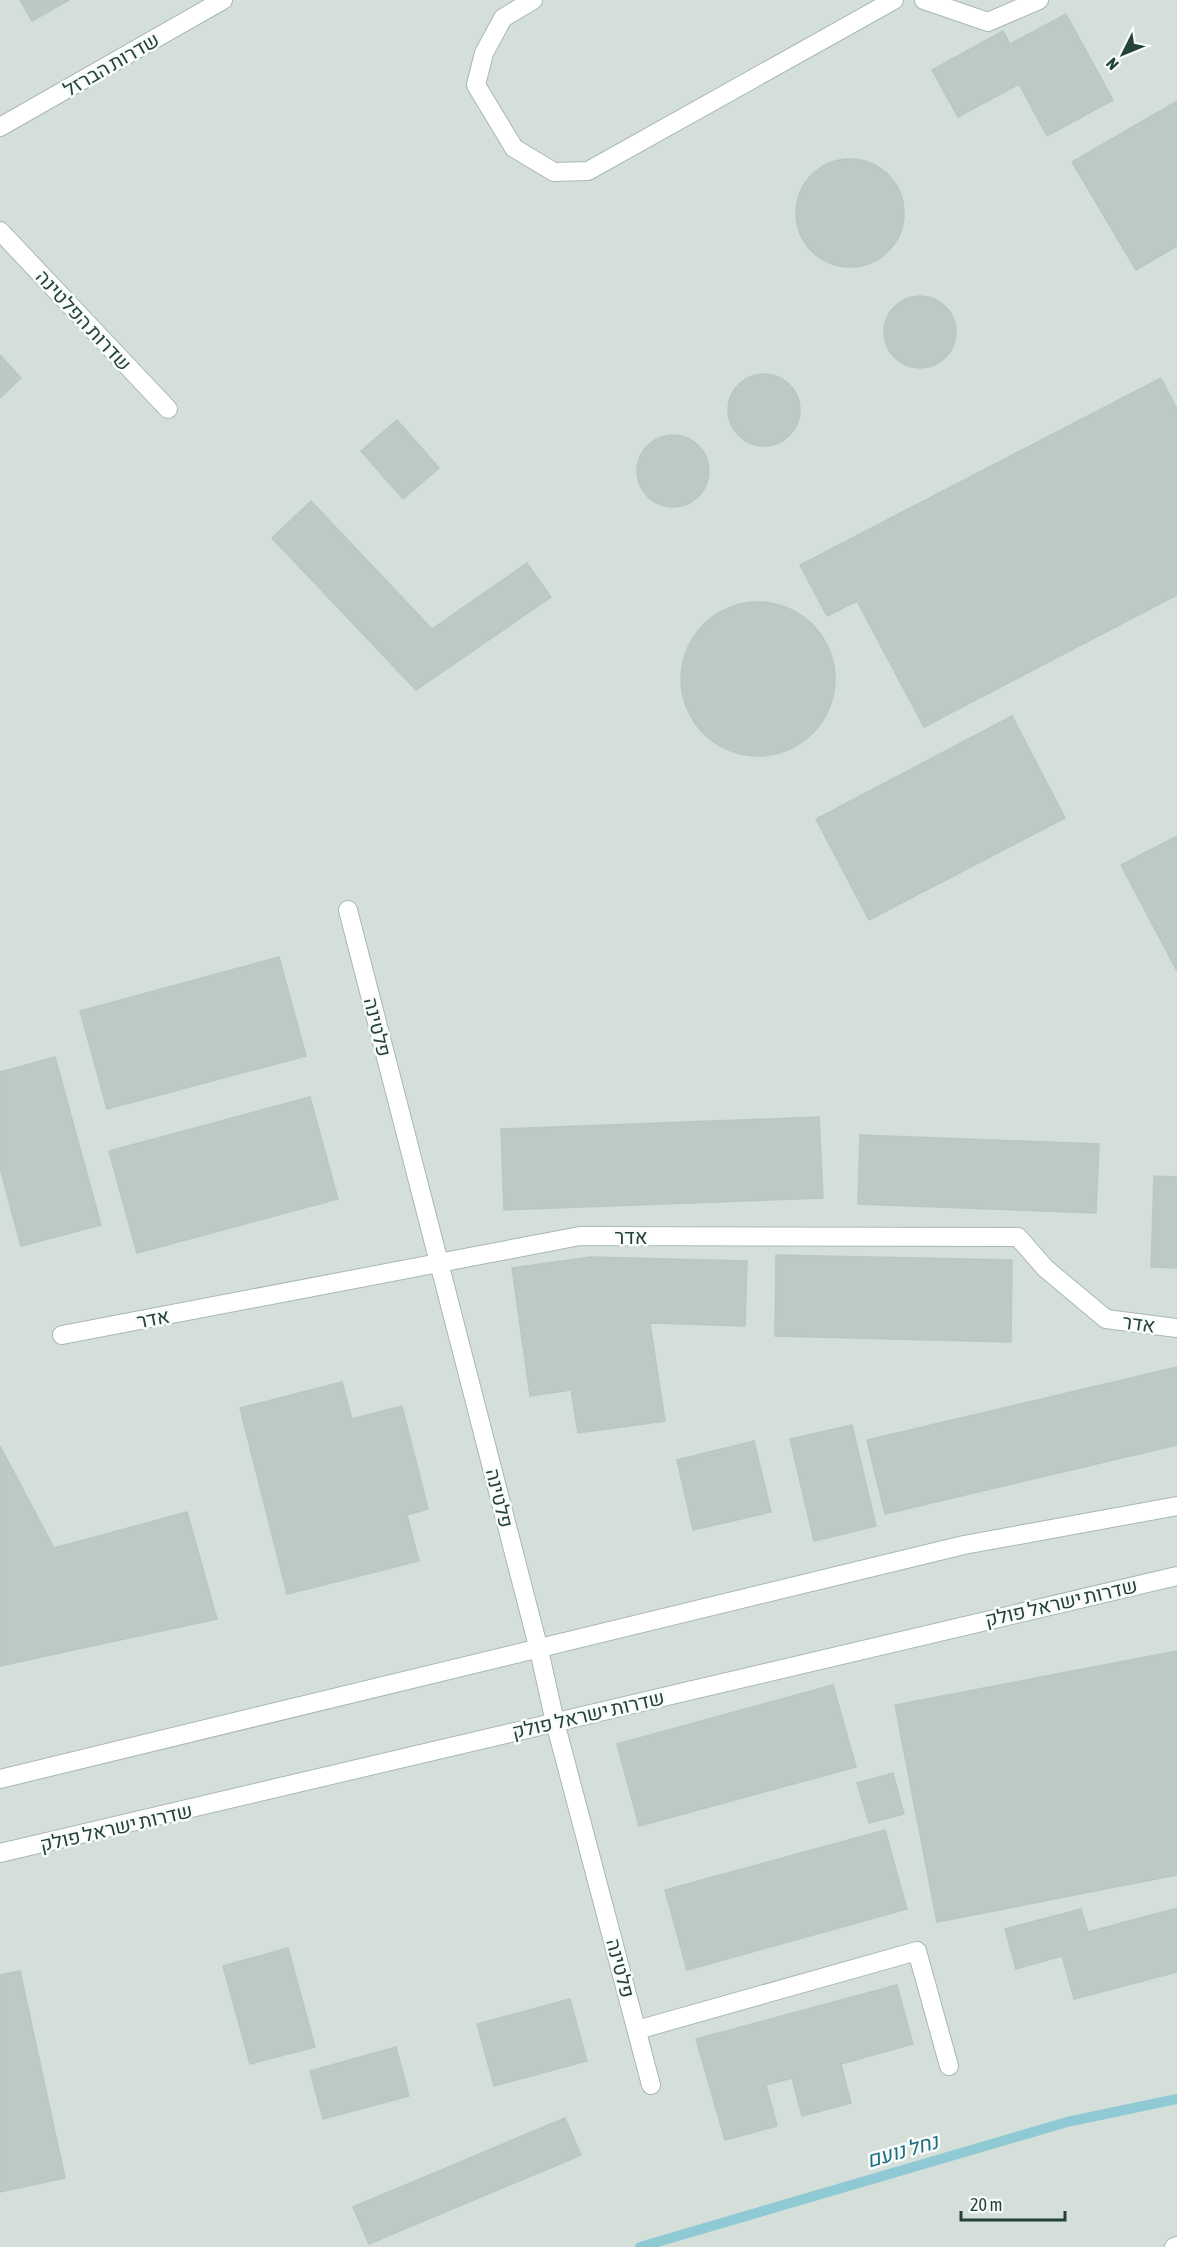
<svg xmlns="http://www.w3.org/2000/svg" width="1177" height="2247" font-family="'Asap Condensed',Heebo,sans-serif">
	<rect width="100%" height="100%" fill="#e6efeb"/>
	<path fill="#d4dfda" d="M0,0H1177V2247H0Z"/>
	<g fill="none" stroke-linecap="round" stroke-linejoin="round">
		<path stroke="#8ec9d4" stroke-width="10" d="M640,2247L1067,2122L1177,2099"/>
	</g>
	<path fill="#bbcac4" stroke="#b8c9c2" stroke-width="1.5" d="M20,0H69L32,21Z
		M1066,14L1113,100L1047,136L1019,84L958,117L932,70L1003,31L1010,44Z
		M1177,101V246L1136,270L1072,162Z
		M796 213a54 54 0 1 1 108 0a54 54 0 1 1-108 0Z
		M884 332a36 36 0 1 1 72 0a36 36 0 1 1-72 0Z
		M0,355L21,378L0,398Z
		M728 410a36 36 0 1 1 72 0a36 36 0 1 1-72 0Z
		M1161,378L1177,409V595L924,727L857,601L827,616L800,565Z
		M397,420L439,468L403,499L361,451Z
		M637 471a36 36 0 1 1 72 0a36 36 0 1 1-72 0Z
		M311,501L432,629L527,563L551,597L416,690L272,538Z
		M681 679a77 77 0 1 1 154 0a77 77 0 1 1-154 0Z
		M1012,716L1065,818L869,920L816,819Z
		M1177,836V971L1121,865Z
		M279,957L306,1056L107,1109L80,1011Z
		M55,1057L101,1225L21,1246L0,1168V1072Z
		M310,1097L338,1199L137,1253L109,1151Z
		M819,1117L823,1198L504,1210L501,1129Z
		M860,1135L1099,1144L1096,1213L858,1204Z
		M1154,1176L1177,1177V1268L1151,1267Z
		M776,1255L1012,1260L1011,1342L775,1336Z
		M591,1257L747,1261L745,1326L650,1323L665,1421L578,1433L571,1390L530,1396L512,1268Z
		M1177,1367V1445L885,1514L867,1440Z
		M342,1382L352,1419L402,1406L428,1509L407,1515L419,1561L287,1594L240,1408Z
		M852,1425L876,1526L814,1541L790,1439Z
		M754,1441L771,1512L693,1530L677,1460Z
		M0,1446L54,1548L187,1512L217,1619L0,1666Z
		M1177,1651V1875L937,1922L895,1705Z
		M833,1685L856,1767L639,1826L617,1744Z
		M893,1773L904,1814L869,1823L857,1783Z
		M885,1830L907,1909L687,1970L665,1890Z
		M1177,1908V1972L1074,1999L1062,1956L1016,1969L1005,1929L1081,1909L1088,1932Z
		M288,1948L315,2047L250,2064L223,1966Z
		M20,1971L65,2178L0,2192V1975Z
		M897,1985L913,2044L841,2064L851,2103L802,2116L792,2078L766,2085L777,2126L725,2140L696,2039Z
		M570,1999L587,2061L494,2086L477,2024Z
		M396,2047L409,2096L323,2119L310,2071Z
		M565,2118L581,2155L369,2244L353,2207Z"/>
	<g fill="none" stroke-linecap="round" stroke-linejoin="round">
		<defs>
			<path id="minor" d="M533,0L503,18L484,53L476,85L514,148L554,172L588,171L894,0
				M924,0L988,22L1039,0
				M0,127L223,0
				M0,231L168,409
				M348,910L539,1650L555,1722L651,2085
				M62,1335L580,1236L1018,1237L1045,1268L1106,1319L1177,1328
				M0,1779L964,1545L1177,1506
				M0,1853L1177,1576
				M637,2030L917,1951L949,2066
				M1174,2247L1177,2246"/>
		</defs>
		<use href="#minor" stroke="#a8b8b2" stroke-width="20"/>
		<use href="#minor" stroke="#fff" stroke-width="18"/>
	</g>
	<g text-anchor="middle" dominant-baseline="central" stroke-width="5" stroke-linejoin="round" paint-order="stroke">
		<g font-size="20" fill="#24423a" stroke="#f7fbf9">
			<text transform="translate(111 64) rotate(-30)">שדרות הברזל</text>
			<text transform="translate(84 320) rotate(47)">שדרות הפלטינה</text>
			<text transform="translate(378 1027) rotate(76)">פלטינה</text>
			<text x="631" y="1236">אדר</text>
			<text transform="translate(153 1318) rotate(-11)">אדר</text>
			<text transform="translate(1139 1323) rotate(8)">אדר</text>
			<text transform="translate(500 1498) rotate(76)">פלטינה</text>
			<text transform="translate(1061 1602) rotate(-13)">שדרות ישראל פולק</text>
			<text transform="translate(588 1714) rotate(-13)">שדרות ישראל פולק</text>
			<text transform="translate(116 1827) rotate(-13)">שדרות ישראל פולק</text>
			<text transform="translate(621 1968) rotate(75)">פלטינה</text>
		</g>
		<g font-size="21" font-style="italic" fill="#1c6f80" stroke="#f7fbf9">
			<text transform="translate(902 2150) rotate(-16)">נחל נועם</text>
		</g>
	</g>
	<g transform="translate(1123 54) rotate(227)" stroke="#f7fbf9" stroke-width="4.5" paint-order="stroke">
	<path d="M0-4.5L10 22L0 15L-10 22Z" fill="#24423a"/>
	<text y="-9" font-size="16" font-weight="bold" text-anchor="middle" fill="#24423a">N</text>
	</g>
	<path d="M961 2211v9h104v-9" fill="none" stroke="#24423a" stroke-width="3"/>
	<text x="970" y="2211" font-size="18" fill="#24423a" stroke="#f7fbf9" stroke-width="4.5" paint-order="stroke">20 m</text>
</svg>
